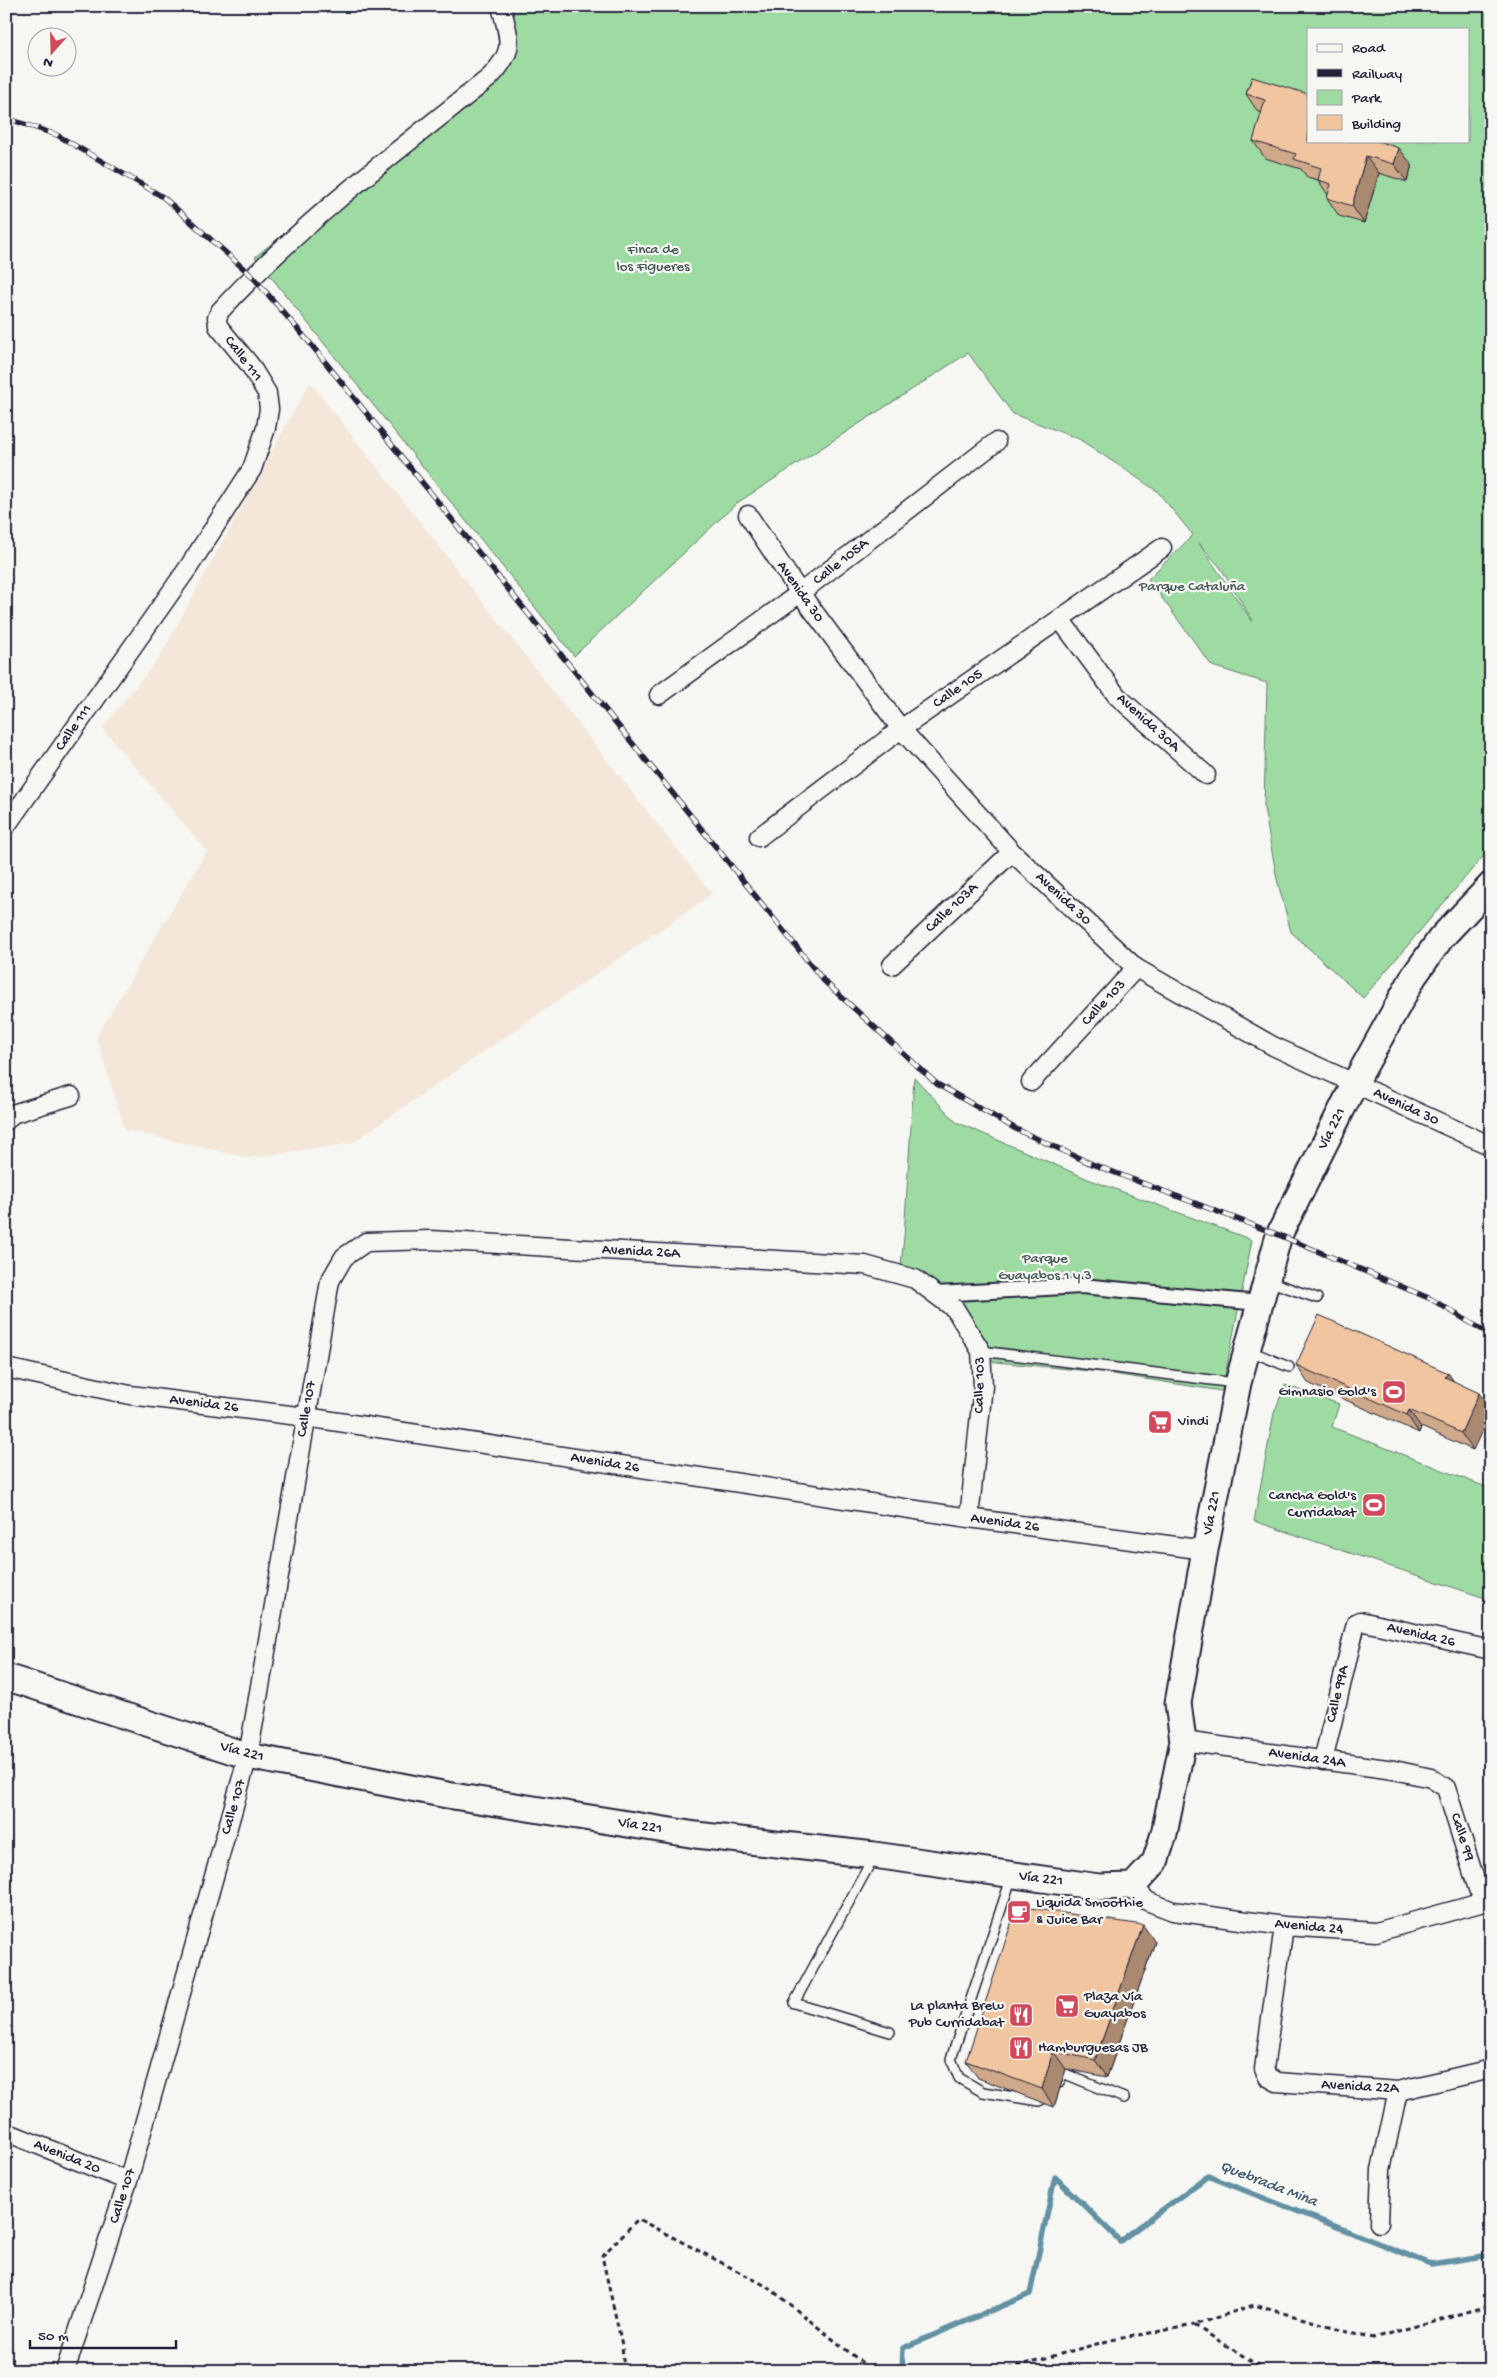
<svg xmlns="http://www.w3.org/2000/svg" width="1497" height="2377" font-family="'Gochi Hand',sans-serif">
	<rect width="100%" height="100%" fill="#f6f6f2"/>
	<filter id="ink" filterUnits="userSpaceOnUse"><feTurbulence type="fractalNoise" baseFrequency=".02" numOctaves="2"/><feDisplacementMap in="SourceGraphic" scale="10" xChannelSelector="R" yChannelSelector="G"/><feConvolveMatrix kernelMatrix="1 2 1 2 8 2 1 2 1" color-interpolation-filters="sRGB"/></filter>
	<g filter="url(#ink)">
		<path fill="#f4e7d9" d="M310,382L712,894L352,1143L249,1158L125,1130L96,1037L207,851L102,728L159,658Z"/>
		<path fill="#9edba2" stroke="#607e6e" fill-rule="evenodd" d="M500,6H1491V847L1363,998L1291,932L1277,879L1264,808L1267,683L1212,666L1148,579L1193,535L1157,491L1079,439L1013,414L968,353L737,503L574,656L255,257L504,56ZM1308,29H1468V141H1308ZM1198,542L1220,567L1253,621H1252Z
			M914,1077L956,1122L1088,1179L1252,1240L1222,1391L1100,1372L986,1361L959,1316L900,1275L904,1237Z
			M1285,1385L1339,1404L1332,1427L1491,1489V1600L1254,1521L1274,1413Z"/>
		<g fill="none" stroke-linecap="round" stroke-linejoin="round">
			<path stroke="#6291a3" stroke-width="5.5" d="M902,2371L903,2348L1030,2294L1055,2177L1120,2241L1208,2176L1431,2264L1491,2255"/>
			<defs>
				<path id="service" d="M1268,1281L1317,1298
					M981,1351L1235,1383
					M1250,1351L1289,1367
					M873,1858L794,2003L890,2032
					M1012,1876L951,2059L959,2078L983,2092L1039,2101L1047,2097
					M1059,2083L1063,2073L1124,2098"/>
				<path id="pedestrian" d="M935,1294L1082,1286L1259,1303"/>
				<path id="minor" d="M748,515L800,593L901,729L1012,852L1136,968L1273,1046L1491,1146
					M1060,619L1117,696L1206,775
					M659,695L800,593L996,442
					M6,826L188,568L252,469L266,428L269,409L267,393L250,365L218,326L217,318L220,311C300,224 396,152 489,78C516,50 510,42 501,6
					M759,837L901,729L1162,548
					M892,965L1012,852
					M1031,1082L1136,968
					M6,1121L12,1114L71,1096
					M6,1368L130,1395L306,1417L969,1518L1205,1550
					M1183,1741L1394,1770L1431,1778L1446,1788L1478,1889L1487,1902
					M1323,1761L1356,1623L1360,1621L1491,1650
					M1133,1886L1147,1901L1173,1911L1284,1926L1376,1932L1491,1900
					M1284,1926L1264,2069L1268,2077L1277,2082L1398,2091L1491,2069
					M6,2132L128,2181
					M1379,2223L1381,2170L1398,2091
					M65,2371L128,2181L248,1756L330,1281L344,1257L366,1242L430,1240L865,1265L915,1279L955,1309L981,1351L983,1386L969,1518"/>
				<path id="secondary" d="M6,1677L248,1756L447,1795L696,1835L874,1855L1099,1887L1133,1886L1155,1862L1164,1834L1183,1741L1178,1703L1205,1550L1238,1383L1279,1235L1355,1083L1414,976L1441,938L1491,885"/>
			</defs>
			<use href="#service" stroke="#22223b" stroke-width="12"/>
			<use href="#pedestrian" stroke="#22223b" stroke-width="18"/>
			<use href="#minor" stroke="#22223b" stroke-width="21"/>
			<use href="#secondary" stroke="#22223b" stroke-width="29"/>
			<path stroke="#22223b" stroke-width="3" stroke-dasharray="5 4" stroke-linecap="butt" d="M624,2371L622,2345L602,2256L638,2219L768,2287L865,2365L863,2371
				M999,2371L1111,2340L1194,2325
				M1267,2371L1194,2325L1254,2305L1373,2338L1491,2305"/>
			<use href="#service" stroke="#f6f6f2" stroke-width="9"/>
			<use href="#pedestrian" stroke="#f6f6f2" stroke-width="14"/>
			<use href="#minor" stroke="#f6f6f2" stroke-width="18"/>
			<use href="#secondary" stroke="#f6f6f2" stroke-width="25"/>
			<defs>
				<path id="rail" d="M6,118L57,135L163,197L252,276L309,342L824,981L937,1084L1016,1129L1092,1164L1279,1235L1431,1299L1491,1335"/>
			</defs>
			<use href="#rail" stroke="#22223b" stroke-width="5.5"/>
			<use href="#rail" stroke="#f6f6f2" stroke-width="4" stroke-dasharray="11" stroke-linecap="butt"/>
		</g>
		<path fill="#cfa98a" stroke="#22223b" d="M1252,77L1308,141H1384L1386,144L1412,165L1407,182L1379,173L1364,223L1339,216L1327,198L1328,195L1318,180L1307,177L1301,169L1265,158L1253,141L1262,113L1258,112L1246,94Z
			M1296,1365L1448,1373L1453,1381L1473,1450L1421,1427L1419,1433L1308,1383Z
			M1155,1942L1107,2077L1066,2069L1054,2107L978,2078L966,2061Z"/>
		<path fill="#a98a70" stroke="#22223b" d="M1399,148L1412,165L1407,182L1394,164Z
			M1366,156L1379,173L1364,223L1352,206Z
			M1448,1373L1460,1390L1445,1377Z
			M1479,1393L1491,1409V1412L1473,1450L1461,1433Z
			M1409,1410L1421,1427L1419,1433L1407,1415Z
			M1143,1925L1155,1942L1107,2077L1095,2060Z
			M1053,2051L1066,2069L1054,2107L1042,2089Z"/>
		<path fill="#f1c5a0" stroke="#22223b" d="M1252,77L1308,94V103L1307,107L1308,108V141H1377L1399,148L1394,164L1366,156L1352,206L1327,198L1331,184L1318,180L1321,168L1294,159L1296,154L1253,141L1265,100L1246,94Z
			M1319,1315L1448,1373L1445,1377L1479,1393L1461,1433L1409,1410L1407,1415L1296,1365Z
			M1017,1906L1143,1925L1095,2060L1053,2051L1042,2089L966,2061Z"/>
	</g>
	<defs>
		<symbol id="stadium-square" viewBox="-11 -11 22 22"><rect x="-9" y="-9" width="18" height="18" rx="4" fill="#d1495b" stroke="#f6f6f2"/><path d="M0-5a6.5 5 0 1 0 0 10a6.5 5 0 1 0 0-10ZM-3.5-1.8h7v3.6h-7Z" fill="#fff"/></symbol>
		<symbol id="supermarket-square" viewBox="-11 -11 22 22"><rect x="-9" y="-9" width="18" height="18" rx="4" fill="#d1495b" stroke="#f6f6f2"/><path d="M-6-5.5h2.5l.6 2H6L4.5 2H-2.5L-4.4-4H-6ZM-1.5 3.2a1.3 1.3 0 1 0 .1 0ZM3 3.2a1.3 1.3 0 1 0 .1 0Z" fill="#fff"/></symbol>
		<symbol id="cafe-square" viewBox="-11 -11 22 22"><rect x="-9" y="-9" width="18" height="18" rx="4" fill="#d1495b" stroke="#f6f6f2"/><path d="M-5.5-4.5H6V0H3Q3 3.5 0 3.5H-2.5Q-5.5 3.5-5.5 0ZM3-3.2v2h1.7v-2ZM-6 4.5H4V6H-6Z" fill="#fff"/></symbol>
		<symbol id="restaurant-square" viewBox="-11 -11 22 22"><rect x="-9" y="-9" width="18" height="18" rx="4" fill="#d1495b" stroke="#f6f6f2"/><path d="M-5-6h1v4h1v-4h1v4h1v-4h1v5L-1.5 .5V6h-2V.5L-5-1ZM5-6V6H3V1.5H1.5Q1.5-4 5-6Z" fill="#fff"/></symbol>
	</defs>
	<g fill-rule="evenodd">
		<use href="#stadium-square" x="1380" y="1378" width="28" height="28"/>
		<use href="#supermarket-square" x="1146" y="1408" width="28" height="28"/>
		<use href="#stadium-square" x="1360" y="1491" width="28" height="28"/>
		<use href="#cafe-square" x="1005" y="1898" width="28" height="28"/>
		<use href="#supermarket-square" x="1053" y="1992" width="28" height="28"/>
		<use href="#restaurant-square" x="1007" y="2001" width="28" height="28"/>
		<use href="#restaurant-square" x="1007" y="2034" width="28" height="28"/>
	</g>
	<g text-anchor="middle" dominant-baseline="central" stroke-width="4.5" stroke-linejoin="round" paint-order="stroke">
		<g font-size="15" fill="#475a5a" stroke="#f6f6f2">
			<text x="653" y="250">Finca de<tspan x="653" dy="17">los Figueres</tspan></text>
			<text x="1192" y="587">Parque Cataluña</text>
			<text x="1045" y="1259">Parque<tspan x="1045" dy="17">Guayabos 1 y 3</tspan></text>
		</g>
		<g font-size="15" fill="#22223b" stroke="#f6f6f2">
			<text transform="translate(243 359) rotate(53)">Calle 111</text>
			<text transform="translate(841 562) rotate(-38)">Calle 105A</text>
			<text transform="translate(800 592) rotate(55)">Avenida 30</text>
			<text transform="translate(958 689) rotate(-35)">Calle 105</text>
			<text transform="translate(1148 723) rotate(42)">Avenida 30A</text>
			<text transform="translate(74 728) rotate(-55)">Calle 111</text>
			<text transform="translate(1063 899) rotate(43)">Avenida 30</text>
			<text transform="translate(952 908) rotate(-43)">Calle 103A</text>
			<text transform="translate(1104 1003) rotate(-47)">Calle 103</text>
			<text transform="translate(1406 1107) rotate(25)">Avenida 30</text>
			<text transform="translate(1332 1129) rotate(-63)">Vía 221</text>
			<text transform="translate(641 1252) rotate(3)">Avenida 26A</text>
			<text transform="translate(980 1385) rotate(-89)">Calle 103</text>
			<text transform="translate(204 1404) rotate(7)">Avenida 26</text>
			<text transform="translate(307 1409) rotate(-80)">Calle 107</text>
			<text transform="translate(605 1463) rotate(9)">Avenida 26</text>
			<text transform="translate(1212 1513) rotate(-79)">Vía 221</text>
			<text transform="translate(1005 1523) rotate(8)">Avenida 26</text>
			<text transform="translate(1421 1635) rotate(13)">Avenida 26</text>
			<text transform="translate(1338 1694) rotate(-77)">Calle 99A</text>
			<text transform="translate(242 1752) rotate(15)">Vía 221</text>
			<text transform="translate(1307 1758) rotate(8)">Avenida 24A</text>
			<text transform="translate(234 1807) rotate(-74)">Calle 107</text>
			<text transform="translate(640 1826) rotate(9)">Vía 221</text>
			<text transform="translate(1462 1837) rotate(72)">Calle 99</text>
			<text transform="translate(1041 1879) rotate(7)">Vía 221</text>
			<text transform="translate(1309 1927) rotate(5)">Avenida 24</text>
			<text transform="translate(1360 2087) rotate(3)">Avenida 22A</text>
			<text transform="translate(67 2157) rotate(22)">Avenida 20</text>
			<text transform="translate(123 2196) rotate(-72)">Calle 107</text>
		</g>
		<g font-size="15" fill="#22223b" stroke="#f6f6f2" text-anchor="start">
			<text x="1376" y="1392" text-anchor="end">Gimnasio Gold's</text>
			<text x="1178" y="1422">Vindi</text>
			<text x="1356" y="1496" text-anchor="end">Cancha Gold's<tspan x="1356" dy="17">Curridabat</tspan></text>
			<text x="1036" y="1903">Liquida Smoothie<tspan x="1036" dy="17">&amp; Juice Bar</tspan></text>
			<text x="1084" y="1997">Plaza Vía<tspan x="1084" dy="17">Guayabos</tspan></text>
			<text x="1004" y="2006" text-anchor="end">La planta Brew<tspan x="1004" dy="17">Pub Curridabat</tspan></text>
			<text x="1038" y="2048">Hamburguesas JB</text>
		</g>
		<g font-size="16" font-style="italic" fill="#425a6f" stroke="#f6f6f2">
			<text transform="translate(1268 2185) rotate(21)">Quebrada Mina</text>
		</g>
	</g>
	<rect width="1497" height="2377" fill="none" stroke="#f6f6f2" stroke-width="25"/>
	<rect x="12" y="12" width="1472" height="2352" fill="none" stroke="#22223b" stroke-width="2" filter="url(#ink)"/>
	<rect x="1307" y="28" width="162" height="115" fill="#f6f6f2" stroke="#a1a1a9"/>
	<rect x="1317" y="44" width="25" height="8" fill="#f6f6f2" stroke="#a1a1a9"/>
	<text x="1352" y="52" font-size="15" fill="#22223b">Road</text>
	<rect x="1317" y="69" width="25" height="8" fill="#22223b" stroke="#a1a1a9"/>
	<text x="1352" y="78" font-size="15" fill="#22223b">Railway</text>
	<rect x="1317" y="90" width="25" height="15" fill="#9edba2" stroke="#a1a1a9"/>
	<text x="1352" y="102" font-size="15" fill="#22223b">Park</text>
	<rect x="1317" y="115" width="25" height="15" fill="#f1c5a0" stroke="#a1a1a9"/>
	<text x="1352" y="128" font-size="15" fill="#22223b">Building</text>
	<g transform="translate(52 52) rotate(200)"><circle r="24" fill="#f6f6f2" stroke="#a1a1a9"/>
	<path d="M0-4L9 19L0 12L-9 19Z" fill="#d1495b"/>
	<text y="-8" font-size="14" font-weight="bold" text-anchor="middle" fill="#22223b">N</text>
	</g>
	<path d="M30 2340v8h146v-8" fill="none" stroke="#22223b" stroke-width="2.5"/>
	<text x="38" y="2340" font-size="15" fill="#22223b" stroke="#f6f6f2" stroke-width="4" paint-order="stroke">50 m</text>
</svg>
